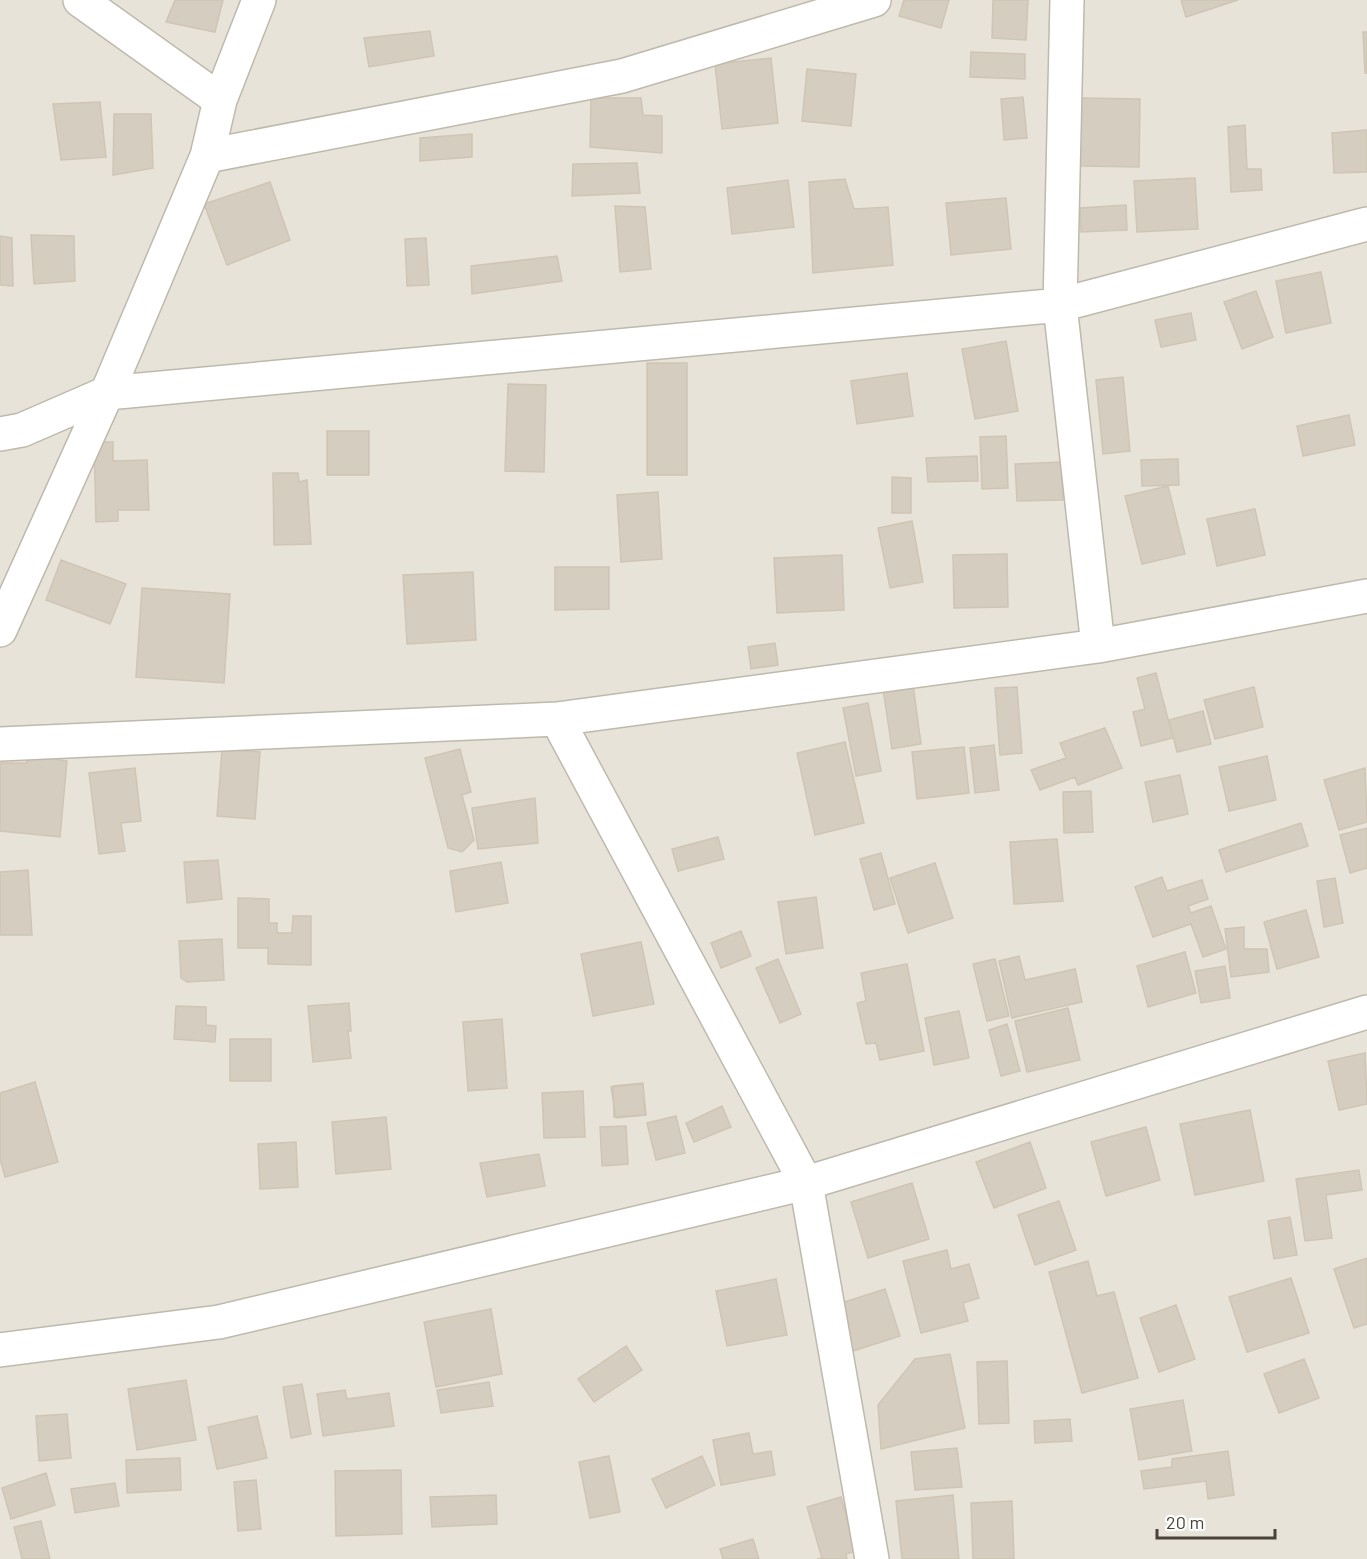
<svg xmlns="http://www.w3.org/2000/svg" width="1367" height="1559" font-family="Barlow,sans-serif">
	<rect width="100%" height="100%" fill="#f4f1ea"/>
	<path fill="#e8e3d8" d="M0,0H1367V1559H0Z"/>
	<path fill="#d5cdc0" stroke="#d0c5b4" stroke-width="1.5" d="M175,0H223L215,32L166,22Z
		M904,0H949L941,28L899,16Z
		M993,0H1028L1026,40L992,38Z
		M1181,0H1238L1186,17Z
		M430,31L434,56L369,67L364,38Z
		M1363,32H1367V73H1365Z
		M971,52L1025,54V79L970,77Z
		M771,58L778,123L722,129L715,64Z
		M807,69L856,74L851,126L802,121Z
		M1023,97L1027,138L1004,140L1001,99Z
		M591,98H641L643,115L662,116V153L590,147Z
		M1080,98L1140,99L1139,167L1080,166Z
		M100,102L106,157L61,160L53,104Z
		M114,114H151L153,168L113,175Z
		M1245,125L1247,169H1261L1262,190L1231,192L1228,127Z
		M1367,130V172L1334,173L1332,133Z
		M472,134V157L420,161V138Z
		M637,163L640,193L572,196L573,164Z
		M1195,178L1198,229L1137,232L1134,181Z
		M845,179L854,209L888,207L893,265L813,273L809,182Z
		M788,180L794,227L732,234L727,188Z
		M270,182L290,240L227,265L204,204Z
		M1006,198L1011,249L951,255L946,203Z
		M1126,205L1127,230L1081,232L1080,208Z
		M615,206L645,207L651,269L620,272Z
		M31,235L74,236L75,281L34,284Z
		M0,236L12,238L13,286L0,285Z
		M426,238L429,285L407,286L405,239Z
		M557,256L562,281L472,294L471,266Z
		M1321,272L1331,323L1286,333L1276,281Z
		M1256,291L1273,337L1242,349L1224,302Z
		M1191,313L1196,340L1161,347L1155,320Z
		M1006,341L1018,411L975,419L962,349Z
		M647,363H687V475H647Z
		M907,373L913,416L857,424L851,381Z
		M1123,377L1130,451L1103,454L1096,380Z
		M508,384L546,385L544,472L505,471Z
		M1349,415L1355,445L1303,456L1297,426Z
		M327,431H369V475H327Z
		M1006,436L1008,488L982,489L980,437Z
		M94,442H113V461L147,460L149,510H118V521L96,522Z
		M977,456L978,481L928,482L926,458Z
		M1178,459L1179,485L1142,486L1141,460Z
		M1061,462L1063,500L1017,501L1015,464Z
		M273,473H298L299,482L307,480L311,544L274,545Z
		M892,477L911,478V513H892Z
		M1168,486L1185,554L1142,564L1125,496Z
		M658,492L662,559L621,562L617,495Z
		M1255,509L1265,555L1217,566L1207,519Z
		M912,521L923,582L890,588L878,528Z
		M1007,554L1008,607L954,608L953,555Z
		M842,555L844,610L777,613L774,558Z
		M61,560L126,584L110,624L46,600Z
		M555,567H609V609L555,610Z
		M473,572L476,640L407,644L403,575Z
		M142,588L230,594L224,683L136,677Z
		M775,643L778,665L751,669L748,647Z
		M1156,673L1173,738L1141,746L1133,712L1145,709L1137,678Z
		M913,685L921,744L892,749L883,689Z
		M1017,687L1022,753L1000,755L995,688Z
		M1254,687L1263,727L1215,739L1204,700Z
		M868,703L881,771L856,776L843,708Z
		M1203,711L1211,744L1177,752L1169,720Z
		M1105,728L1122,768L1078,785L1075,777L1040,790L1031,770L1066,758L1060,743Z
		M845,742L864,823L815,835L797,753Z
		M994,745L999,790L975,793L970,748Z
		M964,747L969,793L917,799L912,752Z
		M222,749L260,752L255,819L217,816Z
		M460,749L471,792L462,795L474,840L462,852L448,848L425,758Z
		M26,754L67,761L60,837L0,831V763H27Z
		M1267,756L1276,800L1229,811L1219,767Z
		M135,768L141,821L121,823L125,851L99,854L89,773Z
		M1365,768L1367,822L1339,830L1324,780Z
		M1180,775L1188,814L1153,822L1145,782Z
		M1091,791L1093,832L1064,833L1063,792Z
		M535,798L538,843L478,849L472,808Z
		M1301,823L1308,846L1226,872L1219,850Z
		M1367,828V868L1350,873L1340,835Z
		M718,837L724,859L678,871L672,849Z
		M1057,839L1063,901L1014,904L1010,842Z
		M881,853L895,904L874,910L860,859Z
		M218,860L222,899L187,903L184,862Z
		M501,862L508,903L456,912L450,871Z
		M935,863L953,918L908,933L890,878Z
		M28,870L32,935H0V872Z
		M1162,877L1167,891L1202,880L1208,899L1188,906L1191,913L1211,906L1226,949L1203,957L1191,924L1153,937L1135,887Z
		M1335,878L1343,923L1324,927L1317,881Z
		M816,897L823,948L786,954L778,902Z
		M238,898L269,899V923H277V933H292L293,916H311V965L268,964V948H238Z
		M1306,910L1319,957L1277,969L1264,922Z
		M1244,927V949H1267L1269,972L1231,977L1225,929Z
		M741,931L751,956L721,968L711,943Z
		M222,939L224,980L187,982L181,978L179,941Z
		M641,942L654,1004L593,1016L581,954Z
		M1185,952L1196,993L1148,1007L1137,966Z
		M1019,956L1025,980L1075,969L1082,1002L1012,1018L999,961Z
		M778,959L801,1014L780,1023L756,968Z
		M995,959L1009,1016L987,1021L973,964Z
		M907,964L924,1051L880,1060L876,1043L866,1044L857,1003L866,1001L861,973Z
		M1225,966L1230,998L1201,1003L1195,971Z
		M349,1003L351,1031H348L351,1058L313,1062L308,1006Z
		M176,1006L206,1007V1025L216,1026L215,1042L174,1039Z
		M1068,1008L1080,1060L1027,1072L1015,1021Z
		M959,1011L969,1058L934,1065L925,1018Z
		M502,1019L507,1088L468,1091L463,1022Z
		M1007,1024L1020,1071L1001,1076L989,1030Z
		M230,1039H271V1081H230Z
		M1365,1053L1367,1104L1339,1110L1328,1061Z
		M35,1082L58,1162L5,1177L0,1159V1093Z
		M643,1083L645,1115L614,1117L613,1086Z
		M643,1084L646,1115L616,1118L611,1087Z
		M583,1091L585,1137L544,1138L542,1093Z
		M722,1106L731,1127L694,1142L686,1123Z
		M1250,1110L1264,1181L1195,1195L1180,1124Z
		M676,1116L685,1153L656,1160L647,1123Z
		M386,1117L391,1169L336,1174L332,1122Z
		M626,1126L628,1164L602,1166L600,1127Z
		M1146,1127L1160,1180L1106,1196L1091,1142Z
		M296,1142L298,1187L260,1189L258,1144Z
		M1030,1142L1046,1188L994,1208L976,1162Z
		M539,1154L545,1186L487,1197L480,1163Z
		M1359,1170L1362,1190L1326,1195L1332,1238L1305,1241L1296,1179Z
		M912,1183L929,1239L868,1258L851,1202Z
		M1059,1201L1076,1250L1035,1265L1018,1215Z
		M1290,1217L1297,1255L1274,1259L1268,1221Z
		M947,1250L951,1269L969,1264L979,1298L963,1303L968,1321L921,1333L903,1261Z
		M1367,1258V1324L1354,1328L1334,1269Z
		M1088,1261L1097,1296L1114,1292L1138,1378L1082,1393L1049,1272Z
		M1291,1278L1309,1333L1247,1352L1229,1297Z
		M776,1279L787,1335L727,1346L716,1291Z
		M885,1289L900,1336L850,1352L835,1305Z
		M1176,1305L1195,1359L1159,1372L1140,1318Z
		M491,1309L502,1374L436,1387L424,1322Z
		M626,1346L642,1370L594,1402L578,1379Z
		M950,1354L965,1428L881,1449L878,1405L915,1359Z
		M1304,1359L1319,1398L1279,1413L1264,1374Z
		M1007,1361L1009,1423L979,1424L977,1362Z
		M186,1380L196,1440L137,1450L128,1389Z
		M489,1382L493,1406L441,1413L437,1390Z
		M302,1384L311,1434L291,1438L283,1387Z
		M345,1390L347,1399L389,1393L394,1426L323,1436L317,1394Z
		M1183,1400L1192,1451L1139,1460L1130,1409Z
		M67,1414L71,1458L39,1461L36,1416Z
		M257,1416L267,1458L217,1469L208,1427Z
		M1070,1419L1072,1441L1035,1443L1034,1421Z
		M749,1433L753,1454L771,1451L775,1475L721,1485L713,1440Z
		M957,1448L962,1487L915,1490L911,1452Z
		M1228,1451L1234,1495L1208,1499L1206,1481L1144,1489L1141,1471L1172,1467V1459Z
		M609,1456L620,1512L590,1518L579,1462Z
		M702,1456L715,1485L666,1508L652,1479Z
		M180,1458L181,1490L127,1493L126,1460Z
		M401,1470L402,1534L336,1536L335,1471Z
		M46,1473L55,1505L11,1519L2,1488Z
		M256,1480L261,1529L238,1531L234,1482Z
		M115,1483L119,1506L75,1513L71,1489Z
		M496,1495L497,1524L432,1527L430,1497Z
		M953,1495L959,1559H902L896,1501Z
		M841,1497L856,1551L846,1554L847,1559H817L822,1558L807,1507Z
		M1012,1501L1014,1559H973L971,1503Z
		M41,1521L50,1559H22L14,1527Z
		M753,1539L759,1559H723L720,1549Z"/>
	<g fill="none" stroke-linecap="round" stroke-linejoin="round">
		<defs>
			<path id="street" d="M80,0L220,100
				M1067,0L1060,305L1098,646
				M207,156L622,76L874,0
				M0,434L22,430L107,393L1060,305L1367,224
				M0,630L107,393L207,156L220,100L259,0
				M557,719L806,1183L872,1559
				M0,744L557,719L1098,646L1367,596
				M0,1350L219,1322L806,1183L1367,1012"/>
		</defs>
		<use href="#street" stroke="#bfb9ad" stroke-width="36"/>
		<use href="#street" stroke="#fff" stroke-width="33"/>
	</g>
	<path d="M1157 1529v9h118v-9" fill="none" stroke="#484238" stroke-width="3"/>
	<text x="1166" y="1529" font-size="18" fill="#484238" stroke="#ffffff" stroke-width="4.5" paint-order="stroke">20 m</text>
</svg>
